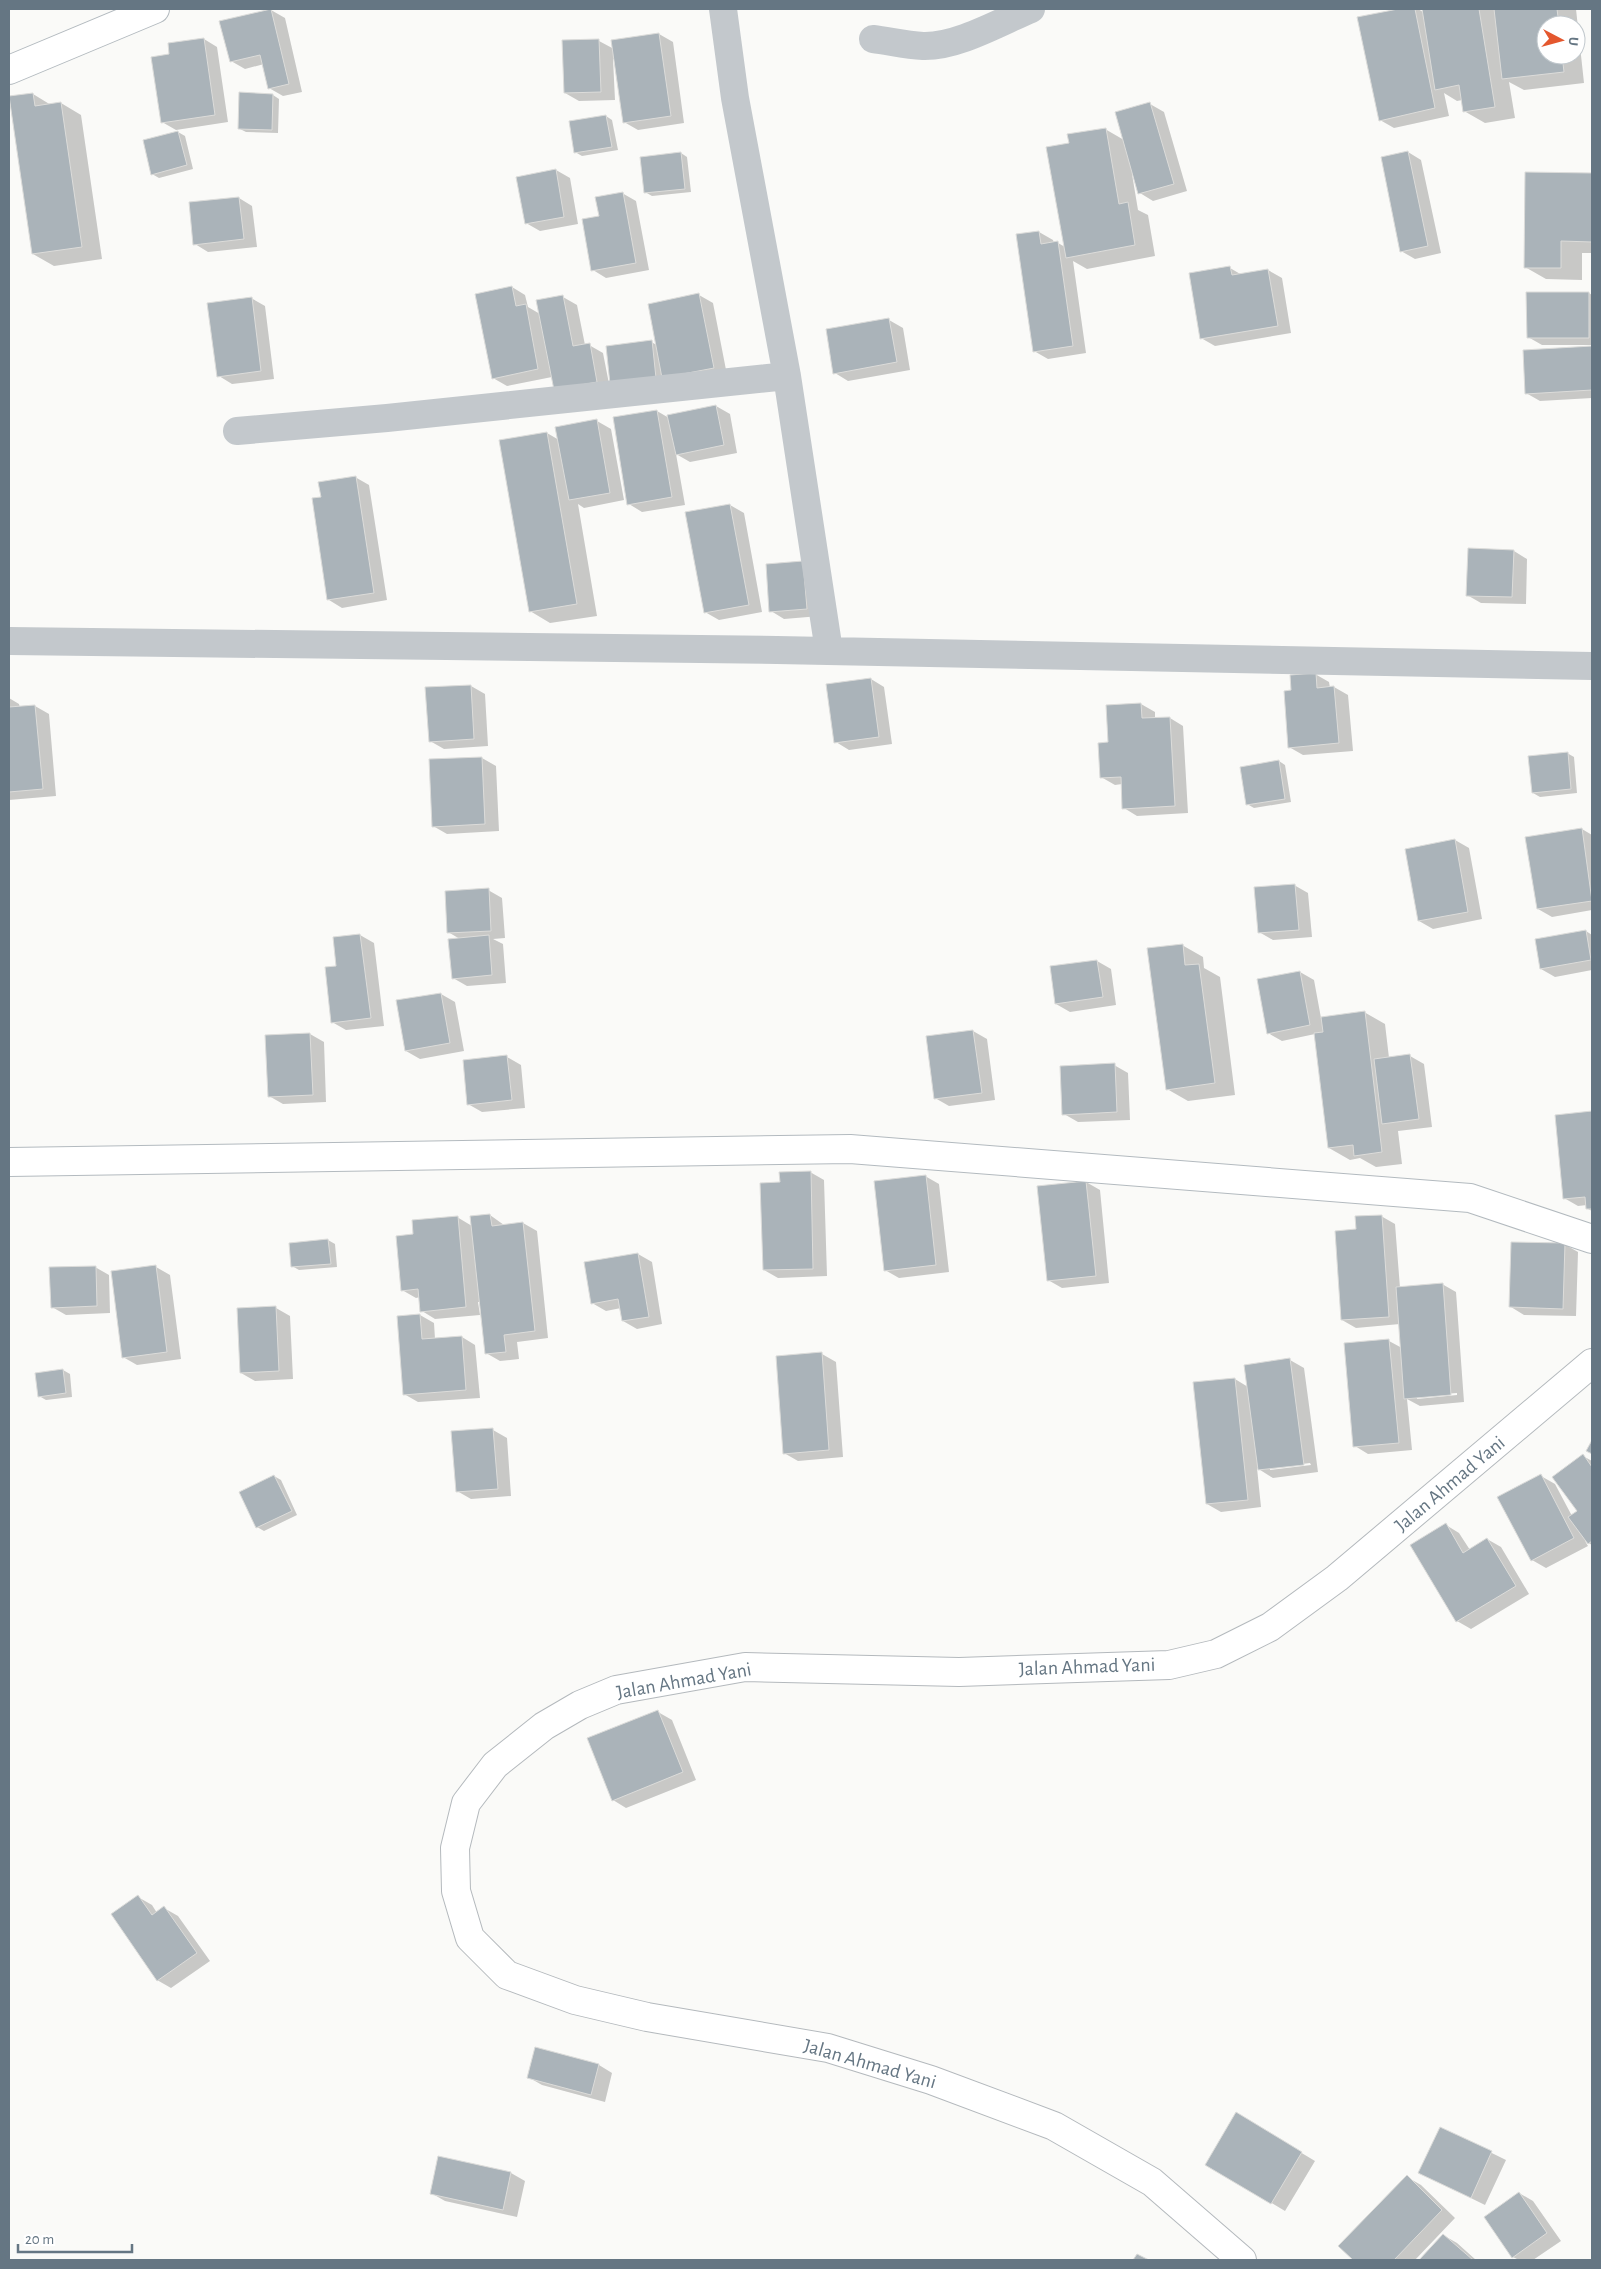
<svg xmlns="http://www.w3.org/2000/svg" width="1601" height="2269" font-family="'Alegreya Sans',sans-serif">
	<rect width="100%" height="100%" fill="#fafaf8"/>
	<path fill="#0003" fill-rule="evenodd" d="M1404,9H1418L1423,12V9H1576L1584,83L1524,90L1509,82L1515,118L1485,123L1464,111L1462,100L1457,101L1444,93L1449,116L1394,128L1380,120L1359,18ZM1546,25H1576V55H1546Z
		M271,10L285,18L302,92L283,96L269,88L264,64L245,69L231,61Z
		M659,34L673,42L684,123L638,130L624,122L615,59H613L615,100L579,101L565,93L563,42L599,41L614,49Z
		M204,39L217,47L228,122L176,130L162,122L171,55Z
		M33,94L51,105L61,103L81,115L102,259L54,266L33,254Z
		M273,95L279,99L278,133L246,132L240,129Z
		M1150,104L1164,112L1187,191L1153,201L1140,193L1134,173L1132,174L1138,210L1148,215L1155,256L1087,269L1073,261L1086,353L1048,359L1034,351L1018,235L1039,232L1053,240L1054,243H1058L1065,247L1070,144L1105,129L1124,140Z
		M606,116L612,120L618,150L582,156L575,152Z
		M178,132L185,136L193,169L159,178L152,174Z
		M1408,152L1421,160L1441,253L1415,259L1401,251Z
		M681,153L687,157L691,192L652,196L645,192Z
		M556,170L570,178L578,224L540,231L526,223Z
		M1526,173L1592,174V253H1582V280L1546,279L1525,267Z
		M622,193L636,201L649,270L606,278L593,270L601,217Z
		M239,198L252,206L257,247L208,252L195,244Z
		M1230,268L1242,275L1268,270L1282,278L1291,333L1215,346L1201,338Z
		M512,287L525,295L528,307L540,314L563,297L577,305L585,345H589L603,353L610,389L552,377L507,386L493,378Z
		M1589,293L1592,295V345H1542L1528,337V294Z
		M699,295L713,303L727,375L625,392L651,342L657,345Z
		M251,298L265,306L274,379L232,384L219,376Z
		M889,320L903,328L910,370L848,381L835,373Z
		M1592,347V398L1540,401L1526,393L1524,352Z
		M716,406L730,414L737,453L690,462L676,454L685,505L642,512L629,504L657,411L669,418Z
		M597,421L611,429L624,500L584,508L578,504L597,616L550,623L530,611L547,433L559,440Z
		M355,477L369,485L387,600L342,608L329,600L322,499Z
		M730,505L744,513L762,612L719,620L705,612Z
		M1514,551L1527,559L1526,604L1481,603L1467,595Z
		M803,563L820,616L784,619L771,611Z
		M1315,674L1329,682L1330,688L1334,687L1348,695L1353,751L1303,755L1289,747L1292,692Z
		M871,679L884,687L892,744L849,750L836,742Z
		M471,686L485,694L488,746L444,749L430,741Z
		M9,698L19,704L20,708L35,706L49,714L56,796L9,800Z
		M1141,704L1155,712V719L1170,718L1183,726L1188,813L1137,816L1124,808L1122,784L1115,785L1101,777L1109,743Z
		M1567,753L1574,757L1577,793L1540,797L1533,793Z
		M482,758L496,766L499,831L447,834L433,826L430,760Z
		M1279,761L1285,765L1291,802L1254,808L1247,804Z
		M1582,829L1592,835V910L1552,917L1538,909Z
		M1455,840L1469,848L1482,919L1433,929L1419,921Z
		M1294,885L1308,893L1312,937L1273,940L1259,932Z
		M488,890L502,898L505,938L493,939L503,944L506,983L467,986L453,978L460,939L448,932Z
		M1586,931L1592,935V970L1555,977L1541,969Z
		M360,935L374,943L384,1026L346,1030L332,1022L338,967L334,938Z
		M1182,945L1203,957L1204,968L1220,977L1235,1095L1188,1101L1167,1089Z
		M1097,961L1111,969L1116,1005L1070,1012L1056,1004Z
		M1300,972L1314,980L1321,1018L1364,1012L1385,1024L1389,1058L1410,1056L1424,1064L1432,1127L1398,1131L1402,1164L1376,1167L1360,1158L1350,1160L1329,1148L1315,1034L1282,1041L1268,1033Z
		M441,994L455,1002L464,1051L420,1059L406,1051Z
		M973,1031L987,1039L995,1100L949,1106L935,1098Z
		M310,1034L324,1042L326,1102L283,1104L269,1096L267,1036Z
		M507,1057L521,1065L525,1108L482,1112L468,1104Z
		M1114,1065L1128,1073L1130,1120L1078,1122L1064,1114Z
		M1592,1112V1211L1588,1209L1587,1205L1578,1206L1564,1198L1556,1116Z
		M810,1172L824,1180L827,1276L778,1278L764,1270L781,1184Z
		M925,1176L939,1184L949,1272L899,1278L885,1270Z
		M1086,1182L1100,1190L1109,1283L1062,1288L1048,1280L1039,1187Z
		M490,1215L504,1225L523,1223L537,1231L548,1338L517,1342L519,1359L500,1361L486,1353L481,1302H478L480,1315L435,1319L422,1311L420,1297L416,1298L402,1290L414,1235L457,1217L472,1226Z
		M1381,1216L1395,1224L1400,1288L1442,1284L1456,1292L1464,1402L1420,1406L1407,1399L1412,1450L1368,1454L1355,1446L1389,1341L1402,1348L1400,1324L1356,1328L1342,1320ZM1457,1393V1395L1417,1399V1396Z
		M328,1240L335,1244L337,1267L299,1270L292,1266Z
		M1564,1244L1578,1252L1576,1316L1524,1315L1511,1307Z
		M638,1254L652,1262L662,1324L637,1329L623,1321L621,1308L606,1311L592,1303Z
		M95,1267L109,1275L110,1313L66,1315L52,1307Z
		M156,1267L170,1275L181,1359L137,1365L123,1357Z
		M276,1308L290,1316L293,1379L255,1381L241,1373Z
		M420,1315L434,1323L435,1339L462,1337L475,1345L480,1398L418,1402L404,1394Z
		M822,1354L836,1362L843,1457L798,1461L784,1453Z
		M1290,1360L1304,1368L1318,1472L1273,1478L1257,1468L1261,1507L1221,1512L1207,1504L1235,1379L1248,1387ZM1310,1463L1311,1465L1270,1470V1468Z
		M63,1370L70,1374L72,1397L46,1400L39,1396Z
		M493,1430L507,1438L511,1496L471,1499L457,1491Z
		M1583,1456L1592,1461V1545L1585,1541L1588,1546L1546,1568L1532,1560L1541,1476L1555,1484L1572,1516L1578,1511Z
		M274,1476L281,1480L297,1515L264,1531L257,1527Z
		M1446,1525L1459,1533L1470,1550L1487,1539L1501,1547L1529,1594L1471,1629L1457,1621Z
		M658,1712L672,1720L696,1780L626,1808L613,1800Z
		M138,1897L152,1905L157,1913L164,1908L178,1916L210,1961L171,1988L157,1980Z
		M599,2065L612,2073L605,2102L542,2085L528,2077Z
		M1250,2122L1315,2161L1285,2211L1207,2164Z
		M1441,2128L1506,2160L1485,2205L1434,2180Z
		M439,2158L511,2173L525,2181L517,2217L445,2201L431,2193Z
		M1407,2177L1421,2185L1455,2218L1415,2260H1355L1340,2246Z
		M1519,2193L1533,2201L1561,2241L1533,2260H1519L1513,2257Z
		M1443,2235L1457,2243L1476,2260H1421Z"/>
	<path fill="#aab3b9" stroke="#dcdcda" d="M271,9L289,84L268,89L260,55L230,62L219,21Z
		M1398,9H1415L1435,108L1379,121L1357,17Z
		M1422,9H1479L1495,107L1463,112L1459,85L1435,90Z
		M1494,9H1557L1559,25H1546V55H1562L1564,72L1502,79Z
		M659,33L671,116L623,123L611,40Z
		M204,38L215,115L161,123L151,57L169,54L168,43Z
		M599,39L601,92L564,93L562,40Z
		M239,92L273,94L272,130L238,129Z
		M33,93L35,106L61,102L82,247L32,254L9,96Z
		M1150,102L1174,184L1138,194L1115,112Z
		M606,115L612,147L574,153L569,121Z
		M1106,128L1119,204L1128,202L1135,245L1066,258L1046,147L1069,143L1067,134Z
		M178,131L187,165L151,175L143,140Z
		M1408,151L1428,246L1400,252L1381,157Z
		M681,152L685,189L644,193L640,157Z
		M556,169L564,217L525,224L516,177Z
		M1525,172L1592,173V242L1561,241V268H1524Z
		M623,192L636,263L591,271L582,219L599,216L595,197Z
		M239,197L244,239L193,245L189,202Z
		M1039,231L1041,244L1058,241L1073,346L1033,352L1016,234Z
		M1230,266L1232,275L1268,269L1278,326L1200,339L1189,273Z
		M512,286L516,306L526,304L538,369L492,379L475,294Z
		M1526,292H1589V338H1527Z
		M699,293L714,368L662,378L648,304Z
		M563,295L573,346L590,343L597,382L554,390L536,300Z
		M252,297L261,371L217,377L207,303Z
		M889,318L897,362L833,374L826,329Z
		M652,340L656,378L610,384L606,346Z
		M1592,346V390L1525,394L1523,350Z
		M716,405L724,445L676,455L667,415Z
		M657,410L672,497L627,505L613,417Z
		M597,419L610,493L569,500L555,427Z
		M547,432L577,604L529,612L499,440Z
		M356,476L374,593L327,600L312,498L321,497L318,482Z
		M730,504L749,605L704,613L685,512Z
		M1468,548L1514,550L1512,597L1466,596Z
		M803,561L807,609L769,612L766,564Z
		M1316,673L1317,688L1334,686L1339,743L1288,748L1284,691L1291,690L1290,675Z
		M871,678L879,737L834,743L826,684Z
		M471,685L474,739L429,742L425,687Z
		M1141,703L1142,718L1170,717L1175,806L1122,809L1121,777L1100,778L1098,743L1108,742L1106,705Z
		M35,705L43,789L9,792V707Z
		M1568,752L1571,789L1532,793L1528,756Z
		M482,757L485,824L432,827L429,759Z
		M1279,760L1285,799L1246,805L1240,767Z
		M1582,828L1592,901L1537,909L1525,837Z
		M1455,839L1468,912L1418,921L1405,849Z
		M1295,884L1299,930L1258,933L1254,887Z
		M489,888L491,931L447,933L445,891Z
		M1586,930L1591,960L1540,969L1535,939Z
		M360,934L371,1018L331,1023L325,967L336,966L333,937Z
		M489,935L492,975L452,979L448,939Z
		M1183,944L1185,965L1199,964L1215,1083L1166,1090L1147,948Z
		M1097,960L1103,997L1055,1004L1050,966Z
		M1300,971L1310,1025L1267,1034L1257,979Z
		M441,993L450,1043L405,1051L396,1000Z
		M1365,1011L1382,1152L1354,1156L1353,1145L1328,1148L1314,1033L1323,1032L1321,1017Z
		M973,1030L982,1093L934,1099L926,1036Z
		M310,1033L313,1095L268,1097L265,1035Z
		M1410,1054L1419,1119L1382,1124L1374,1059Z
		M507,1055L512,1100L467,1105L463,1060Z
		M1115,1063L1117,1112L1062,1115L1060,1066Z
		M1592,1111V1209H1586L1585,1197L1563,1199L1555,1115Z
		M811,1171L813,1269L763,1270L760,1183L780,1182L779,1172Z
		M926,1175L936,1265L884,1271L874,1181Z
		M1086,1181L1096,1276L1047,1281L1037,1186Z
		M490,1214L492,1226L523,1222L535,1331L504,1335L506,1352L485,1354L470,1216Z
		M1382,1215L1389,1317L1341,1320L1335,1231L1356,1229L1355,1216Z
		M458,1216L466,1307L420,1312L418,1289L401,1291L396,1236L413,1234L412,1220Z
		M328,1239L331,1264L291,1267L289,1243Z
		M1511,1242L1565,1243L1563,1309L1509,1307Z
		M638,1253L649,1317L622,1321L618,1299L591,1304L584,1262Z
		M156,1265L167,1352L122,1358L111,1271Z
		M96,1266L97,1306L51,1308L49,1267Z
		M1443,1283L1451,1395L1404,1399L1396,1287Z
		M276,1306L279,1371L240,1373L237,1308Z
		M420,1314L422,1339L462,1336L466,1390L403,1395L397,1316Z
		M1389,1339L1399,1443L1353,1447L1344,1343Z
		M822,1352L829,1450L783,1454L776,1356Z
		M1290,1358L1304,1465L1258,1470L1244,1365Z
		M63,1369L66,1393L38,1397L35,1373Z
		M1235,1378L1248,1500L1206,1504L1193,1382Z
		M493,1428L498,1489L456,1492L451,1431Z
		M1592,1440V1454L1586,1451Z
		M1583,1454L1592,1467V1541L1588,1544L1568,1517L1577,1511L1552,1477Z
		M1541,1474L1574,1538L1531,1561L1497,1497Z
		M274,1475L292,1511L256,1528L239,1492Z
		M1446,1523L1463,1553L1487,1538L1516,1586L1456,1622L1410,1545Z
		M658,1710L683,1772L612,1801L587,1738Z
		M138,1895L152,1915L164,1906L197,1953L157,1981L111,1914Z
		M535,2047L599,2064L591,2095L527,2078Z
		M1236,2112L1302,2152L1271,2204L1205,2165Z
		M1440,2127L1492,2151L1471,2198L1418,2173Z
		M438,2156L511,2172L503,2210L430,2194Z
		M1407,2175L1442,2210L1394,2260H1353L1338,2246Z
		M1519,2192L1547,2233L1512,2258L1484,2217Z
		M1443,2234L1473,2260H1419Z
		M1137,2254L1149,2260H1133Z"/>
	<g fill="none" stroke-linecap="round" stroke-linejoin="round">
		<defs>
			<path id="secondary" d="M9,70L155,9
				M9,1162L850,1149L1470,1198L1592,1239"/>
			<path id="highway" d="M1242,2260L1152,2182L1054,2126L931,2080L828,2048L647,2017L575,2000L507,1975L470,1938L456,1891L455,1848L466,1803L495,1765L544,1726L580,1705L616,1690L745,1667L959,1672L1169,1665L1216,1654L1270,1627L1337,1578L1592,1363"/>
		</defs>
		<use href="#secondary" stroke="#b3babf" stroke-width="30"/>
		<use href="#highway" stroke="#b4b9bd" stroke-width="30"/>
		<path stroke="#c3c8cc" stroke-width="28" d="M723,9L735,98L787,376L829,651
			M873,39C889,41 906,45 923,46C957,47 1000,22 1031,9
			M237,431L387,418L787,376
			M9,641L777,650L1592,666"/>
		<use href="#secondary" stroke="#fff" stroke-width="28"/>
		<use href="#highway" stroke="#fff" stroke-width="28"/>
	</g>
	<g text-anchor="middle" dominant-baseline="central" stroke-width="5" stroke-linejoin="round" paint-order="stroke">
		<g font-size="20" fill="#657683" stroke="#fff">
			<text transform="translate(1450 1484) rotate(-40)">Jalan Ahmad Yani</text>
			<text transform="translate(1087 1667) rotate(-2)">Jalan Ahmad Yani</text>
			<text transform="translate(684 1681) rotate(-10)">Jalan Ahmad Yani</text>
			<text transform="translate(870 2064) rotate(16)">Jalan Ahmad Yani</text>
		</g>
	</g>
	<rect width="1601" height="2269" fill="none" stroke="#657683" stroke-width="20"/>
	<g transform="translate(1561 40) rotate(96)"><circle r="24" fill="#ffffff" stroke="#c1c8cd"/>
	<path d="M0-4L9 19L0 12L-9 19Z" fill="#e4572e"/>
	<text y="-8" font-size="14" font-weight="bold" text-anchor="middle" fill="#657683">U</text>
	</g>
	<path d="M18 2244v8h114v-8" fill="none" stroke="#657683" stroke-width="2.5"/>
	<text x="25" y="2244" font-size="15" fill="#657683" stroke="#ffffff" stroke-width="4" paint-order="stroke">20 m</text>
</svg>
